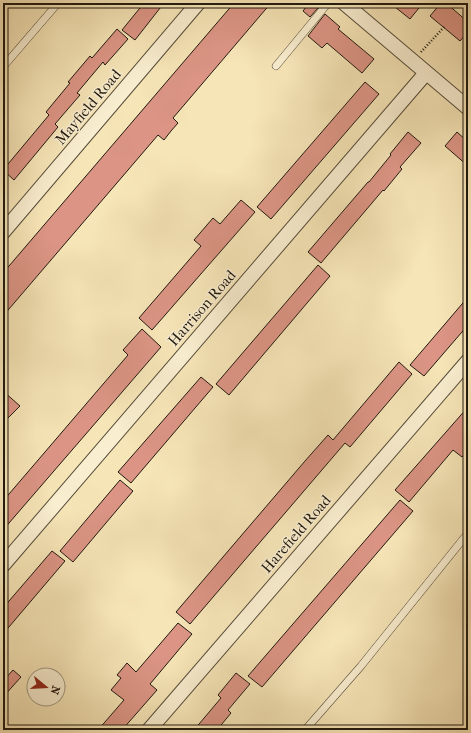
<svg xmlns="http://www.w3.org/2000/svg" width="471" height="733" font-family="'IM FELL French Canon',serif">
	<rect width="100%" height="100%" fill="#f6e5b7"/>
	<filter id="stains"><feTurbulence type="fractalNoise" baseFrequency=".005" numOctaves="4"/><feColorMatrix values="0 0 0 0 .2 0 0 0 0 .09 0 0 0 0 .02 0 0 0 .5 -.17"/></filter>
	<radialGradient id="worn" r=".72"><stop offset=".6" stop-color="#630" stop-opacity="0"/><stop offset="1" stop-color="#630" stop-opacity=".3"/></radialGradient>
	<path fill="#dc9585" stroke="#20190f" d="M144,3H164L135,40L122,30Z
		M234,3H271L173,118L178,123L171,131L164,140L158,135L3,316V273Z
		M309,3H312L318,8L310,17L303,11Z
		M390,3H423L410,19Z
		M441,3H446L468,22V32L460,41L430,16Z
		M325,14L340,27L338,29L374,59L362,73L327,43L322,48L308,36Z
		M117,29L128,39L105,65L103,62L77,93L80,95L55,124L58,127L14,180L3,170L49,115L46,112L70,83L68,82L90,56L92,58Z
		M365,82L379,94L271,219L257,207Z
		M408,132L421,143L400,167L402,169L384,191L383,190L321,263L308,252L368,182H369L391,155L390,154Z
		M457,132L468,142V166L445,146Z
		M241,200L255,212L152,330L139,318L201,246L194,240L213,218L220,224Z
		M318,265L330,276L229,395L216,384Z
		M468,297V325L424,376L410,365Z
		M142,329L161,347L3,530V501L128,355L123,350Z
		M399,362L412,374L350,447L345,443L190,624L176,612L305,461L328,435L333,440Z
		M201,377L213,387L131,483L118,472Z
		M3,391L20,406L3,423Z
		M468,407V450L462,457L453,450L409,502L395,490Z
		M120,480L133,491L73,562L60,551Z
		M400,500L413,511L262,687L248,676Z
		M52,551L65,561L3,634V608Z
		M178,623L192,634L150,684L157,690L122,730H98L124,700L111,690L121,678L117,675L127,663L136,672Z
		M13,670L21,677L3,697V681Z
		M236,673L250,684L228,710L231,713L217,730H194L221,698L218,695Z"/>
	<g fill="none" stroke-linecap="round" stroke-linejoin="round">
		<defs>
			<path id="lane" d="M276,66L328,3
				M3,67L58,3
				M305,730L361,666L468,533"/>
			<path id="street" d="M344,3L468,108
				M3,232L198,3
				M3,565L426,73
				M149,730L468,361"/>
		</defs>
		<use href="#lane" stroke="#564c39" stroke-width="8"/>
		<use href="#street" stroke="#564c39" stroke-width="16"/>
		<path stroke="#20190f" stroke-width="2.5" stroke-dasharray="1 2" stroke-linecap="butt" d="M421,52L444,27"/>
		<use href="#lane" stroke="#f9eed0" stroke-width="7"/>
		<use href="#street" stroke="#f9eed0" stroke-width="14"/>
	</g>
	<g text-anchor="middle" dominant-baseline="central" stroke-width="3" stroke-linejoin="round" paint-order="stroke">
		<g font-size="15" fill="#20190f" stroke="#f9eed0">
			<text transform="translate(88 107) rotate(-50)">Mayfield Road</text>
			<text transform="translate(202 308) rotate(-49)">Harrison Road</text>
			<text transform="translate(296 534) rotate(-49)">Harefield Road</text>
		</g>
	</g>
	<rect width="471" height="733" fill="none" stroke="#f6e5b7" stroke-width="16"/>
	<rect x="4" y="4" width="463" height="725" fill="none" stroke="#20190f" stroke-width="2"/>
	<rect x="8" y="8" width="455" height="717" fill="none" stroke="#20190f"/>
	<g transform="translate(46 687) rotate(108)"><circle r="19" fill="#f9eed0" stroke="#a29983"/>
	<path d="M0-3L7 15L0 10L-7 15Z" fill="#8f2418"/>
	<text y="-6" font-size="11" font-weight="bold" text-anchor="middle" fill="#20190f">N</text>
	</g>
	<rect width="100%" height="100%" filter="url(#stains)"/>
	<rect width="100%" height="100%" fill="url(#worn)"/>
</svg>
